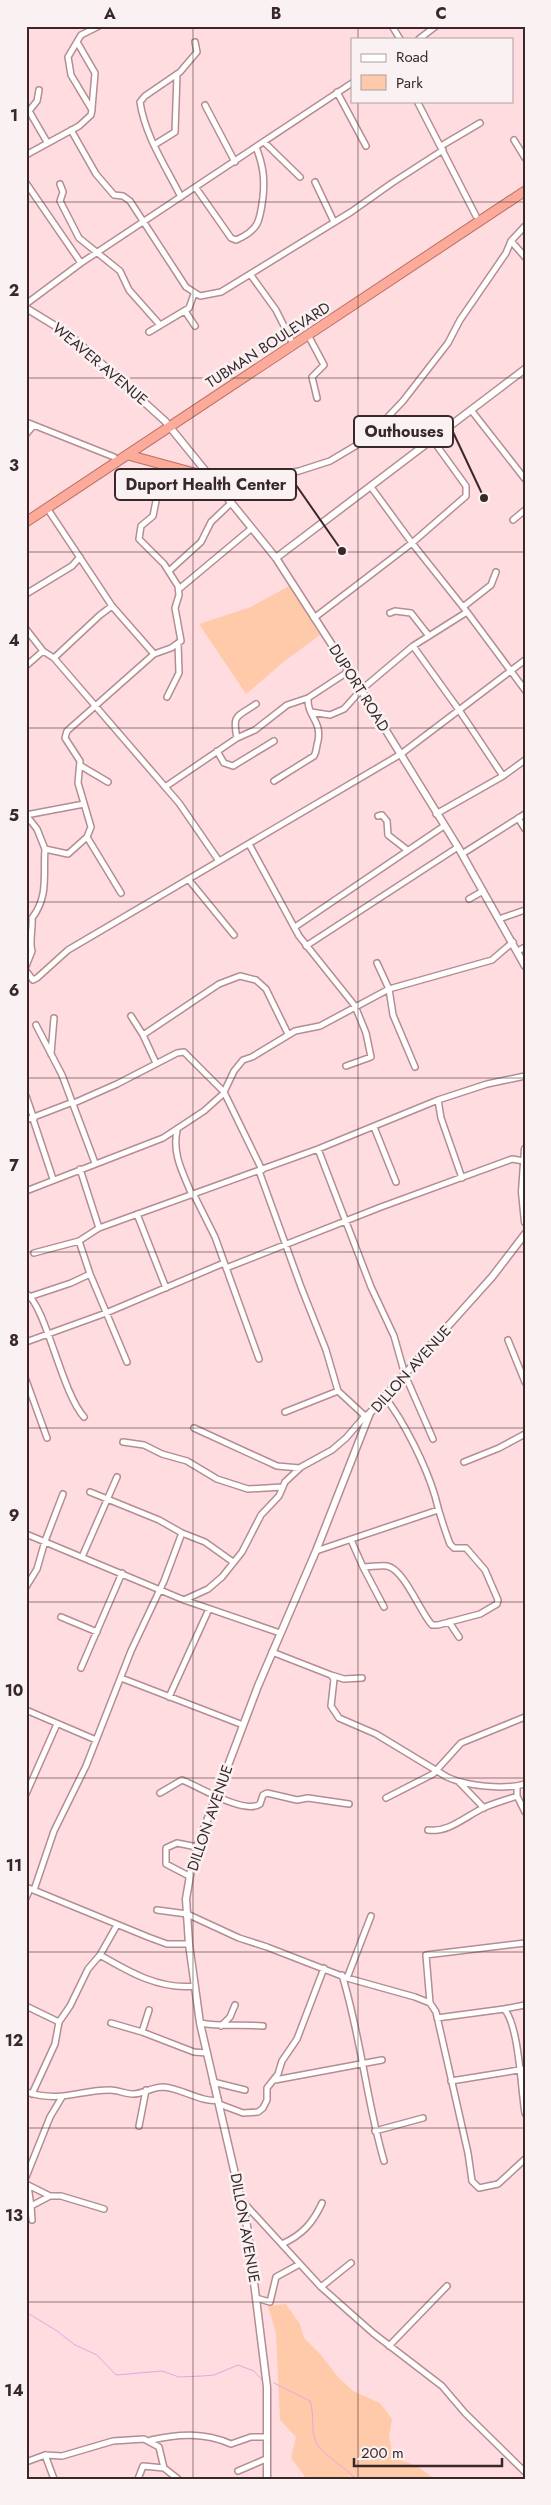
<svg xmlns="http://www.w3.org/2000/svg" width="551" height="2505" font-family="Jost,sans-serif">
	<rect width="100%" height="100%" fill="#ffdce0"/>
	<path fill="#ffcaa9" d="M289,586L320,635L286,660L246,694L199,624L251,607Z
		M286,2304L300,2324L304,2338L321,2355L338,2377L353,2391L380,2403L392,2419L389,2437L394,2458L415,2465L435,2479L306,2478L291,2458L296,2437L280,2420L276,2333L268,2306Z"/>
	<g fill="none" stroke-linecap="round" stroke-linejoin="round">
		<path stroke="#e3a7e2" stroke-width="1" d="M26,2312L57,2331L75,2345L97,2355L116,2375L162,2371L179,2377L202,2376L214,2375L238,2365L254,2371L263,2381
			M274,2383L310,2401C315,2415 310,2428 316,2442C320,2452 347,2469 356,2479"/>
		<defs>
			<path id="minor" d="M392,26L400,39
				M419,39L436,26
				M77,42L95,73L92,108
				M39,90L37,101L29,111L47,142
				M337,92L366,146
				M417,101L476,216
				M205,105L235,162
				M71,130L96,174L114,195L123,196L130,201L186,287L200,296L221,292L351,212L392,183L443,150
				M514,140L525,158
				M264,142L300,177
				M154,145L175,132L177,74
				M441,146L480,123
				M26,155L79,126L91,115L92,110L71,75L68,57L81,35L99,26
				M315,182L334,222
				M26,183L81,263
				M60,184L63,192L60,201L79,238L120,271L129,290L160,325
				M196,188L231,238L236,240C260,230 260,219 263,197C265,178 263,165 256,147
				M181,197C166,167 145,136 140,102L145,96L180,72L197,52L195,42
				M511,241L525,257
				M250,274L276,310L291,340
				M26,304L81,263L352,83
				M185,311L195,326
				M149,332L189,308L194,294
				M308,335L324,365L312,377L317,398
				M471,410L525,479
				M26,422L114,457
				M26,434L33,426
				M371,487L412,543L467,612
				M222,491L251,480L299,471L330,461L367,439L403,401L448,343L460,320L506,253L511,241L525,226
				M47,508L112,606
				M513,520L525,510
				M169,571L201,542L211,522L231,503
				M179,589L252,528
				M26,594L72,566L80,557
				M463,607L491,585L496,572
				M390,613L395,611L411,613L429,636
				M314,618L412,543L466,496V486L432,439
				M26,629L43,651L54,658L179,803L219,861
				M413,646L459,710L503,776
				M54,658L100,615L112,606L154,654
				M26,666L43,651
				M167,697L179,673L178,643
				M311,712L330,715L344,709L361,690L413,646L467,612L525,690
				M237,738C232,714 237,717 256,704
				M217,751L224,763L233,766L274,741
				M81,766L108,782
				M274,781L314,756C317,751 316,747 318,741C322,720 307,717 308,698
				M165,787L237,738L255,730L287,705L308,698L349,671
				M84,804L26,815L37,829L45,849L68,854L87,837L91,827L78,783L80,761L65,738L67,731L154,654L171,648L181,641L175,608L179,595L178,586L164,564L139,539L141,526L153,516L163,466
				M436,814L503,776L525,760
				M378,816L382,815L387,821L388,835L406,849
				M518,818L525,829
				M87,837L121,893
				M249,844L299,936L355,1006L366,1033L371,1057L346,1066
				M462,854L525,814
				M189,880L234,935
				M469,899L483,891
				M499,919L525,910
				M295,927L444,826
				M306,946L458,847
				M518,951L525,947
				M377,963L389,989L393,1015L415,1067
				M26,966L32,951C29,943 33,928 32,918C49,896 43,875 45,849
				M26,971L33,980L37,978L68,950L401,754L525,660
				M131,1016L143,1035
				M36,1025L62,1075L95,1163
				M51,1054L54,1018
				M156,1063L143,1035L219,984L240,976L256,980L266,989L288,1034
				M224,1092L234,1071L243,1060L252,1057L295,1031L320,1026L389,989L492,960L513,942
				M26,1096L34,1119
				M438,1100L441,1118L462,1178
				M74,1103L117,1084L177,1053L184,1052L224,1092L262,1170
				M33,1119L53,1179
				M26,1120L73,1102
				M374,1127L396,1182
				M177,1131C172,1154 183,1173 192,1195
				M318,1149L371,1287L394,1336L405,1375L433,1439
				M80,1169L99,1228
				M259,1171L301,1287L326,1350L338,1391
				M26,1191L163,1138L204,1111L223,1094
				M194,1195L215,1237L259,1359
				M137,1214L166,1288
				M34,1253L79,1241
				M226,1268L381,1207L512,1159L524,1161
				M90,1274L127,1362
				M26,1293C46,1306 61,1391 84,1417
				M26,1298L71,1283L90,1274L79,1241L99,1228L318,1149L438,1100L487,1084L525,1076
				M508,1340L525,1382
				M26,1342L106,1313L224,1263
				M26,1380L47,1438
				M285,1412L338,1391L365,1416L368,1414
				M194,1428L277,1466L300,1468
				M123,1442L144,1445L162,1454L187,1461L217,1479L248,1489L282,1487
				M464,1462L499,1448L525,1434
				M90,1492L159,1520L182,1533
				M26,1534L184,1600L280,1633
				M351,1540L363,1567C371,1567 380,1565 387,1566C404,1569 420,1612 432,1625H438L480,1614L497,1604L498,1600L485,1570L466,1548H454L450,1544C444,1528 439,1513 435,1496C426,1466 404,1421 384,1396
				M316,1551L438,1510
				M82,1557L117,1477
				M363,1567L384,1607
				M26,1587L37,1569L45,1541L63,1494
				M184,1600L208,1589L222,1577L242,1552L261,1515L279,1496L285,1482L301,1467L332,1450L346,1438L365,1416
				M61,1617L97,1632
				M449,1622L459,1637
				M272,1652L331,1675L334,1679L331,1706L339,1718L376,1734L447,1777C466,1786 504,1790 525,1784
				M81,1668L122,1573
				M331,1675L344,1679L362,1678
				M121,1678L243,1725
				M169,1697L209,1609
				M26,1710L96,1740
				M459,1782L484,1808
				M517,1786V1796L525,1812
				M160,1793L182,1780C198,1786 244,1815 260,1804L263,1795L267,1793L297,1800L308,1798L349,1804
				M26,1794L57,1724
				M386,1798L433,1774L461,1743L525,1717
				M428,1830C448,1833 465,1817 483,1808C494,1803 506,1800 517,1796
				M189,1876L166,1864V1848L177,1843L197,1847
				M26,1887L148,1937L167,1944H189
				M34,1890L54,1831L86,1766L131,1651L164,1581L182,1533L205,1542L233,1562
				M26,1898L30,1889
				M157,1910L187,1914L239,1938L267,1947L347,1978L415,1997L430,2003L436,2012L468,2153L472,2181L479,2188L498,2184L525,2159
				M100,1955C129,1972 160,1990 195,1986
				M342,1975C361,2036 366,2100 384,2161
				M347,1978L371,1916
				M430,2003L426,1955L525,1943
				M26,2006L59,2022L70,2006L88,1969L100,1955L117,1925
				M504,2009L525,2005
				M437,2018L504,2009C519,2024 521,2090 525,2113
				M111,2023L142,2032L194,2052L207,2053
				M200,2023C221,2027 242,2024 263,2026
				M221,2026L230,2017L235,2005
				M142,2032L149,2010
				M275,2080L382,2060
				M451,2081L525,2069
				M213,2082L245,2090
				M26,2092C62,2103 78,2090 110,2090C118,2090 125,2094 133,2094C143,2094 152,2087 163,2087C181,2088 202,2103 218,2100
				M32,2094L55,2044L59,2022
				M219,2104L243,2113L258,2112L263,2108L267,2100V2088L278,2074L282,2061L297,2039L324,1968
				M139,2126L146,2090
				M375,2131L423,2118
				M26,2177L50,2117L62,2097
				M26,2184L50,2196
				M28,2186L31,2206
				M244,2203L321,2287L373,2333L442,2386L465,2413L525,2472
				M32,2220L31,2206L50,2196H61L104,2209
				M282,2244C302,2235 313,2223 322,2203
				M321,2287L351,2263
				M256,2298L270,2302L276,2277L298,2265
				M389,2346L447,2286
				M151,2440C178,2434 204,2432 231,2444L251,2437H266
				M45,2455L54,2479
				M26,2462L45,2455L62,2456L113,2441L144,2439L159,2447L164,2468
				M238,2471L266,2459
				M138,2479L143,2466L164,2468L178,2479"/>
			<path id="tertiary" d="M26,308L70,335L165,421L276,558L361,690L458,847L525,966
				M276,558L525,369
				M525,1149L522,1192L525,1222
				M267,2479V2387L247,2226L200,2023L189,1944L186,1899L193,1858L258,1686L316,1551L370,1413L492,1277L525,1234"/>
			<path id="trunk" d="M128,455L209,477
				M26,522L525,191"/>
		</defs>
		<use href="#minor" stroke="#b48d91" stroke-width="8"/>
		<use href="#tertiary" stroke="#b48d91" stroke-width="9"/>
		<use href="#trunk" stroke="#b77063" stroke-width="11"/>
		<use href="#minor" stroke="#fff" stroke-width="5"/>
		<use href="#tertiary" stroke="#fff" stroke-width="6"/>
		<use href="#trunk" stroke="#fcab9b" stroke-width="9"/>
	</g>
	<path fill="none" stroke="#38282a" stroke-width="1" stroke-opacity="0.55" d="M193,26V2479M358,26V39M358,101V2479M26,202H525M26,378H525M26,552H525M26,728H525M26,902H525M26,1078H525M26,1252H525M26,1428H525M26,1602H525M26,1778H525M26,1952H525M26,2128H525M26,2302H525"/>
	<g text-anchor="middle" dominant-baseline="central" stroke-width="5" stroke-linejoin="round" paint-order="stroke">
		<g font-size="15" fill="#38282a" stroke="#faf1f2">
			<text transform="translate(268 345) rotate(-33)">TUBMAN BOULEVARD</text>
			<text transform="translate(100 364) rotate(40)">WEAVER AVENUE</text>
			<text transform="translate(359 688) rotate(58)">DUPORT ROAD</text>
			<text transform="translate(411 1369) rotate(-48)">DILLON AVENUE</text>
			<text transform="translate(210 1818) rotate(-71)">DILLON AVENUE</text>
			<text transform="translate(245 2228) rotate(80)">DILLON AVENUE</text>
		</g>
	</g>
	<path fill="none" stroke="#38282a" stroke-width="2" d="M484 498L453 432M342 551L296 485"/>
	<g fill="#38282a" stroke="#faf1f2" stroke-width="2">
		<circle cx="484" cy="498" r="5"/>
		<circle cx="342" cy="551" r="5"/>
	</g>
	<g fill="#faf1f2" stroke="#38282a" stroke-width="2">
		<rect x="354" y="416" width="99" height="31" rx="5"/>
		<rect x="115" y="469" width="181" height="31" rx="5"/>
	</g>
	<g font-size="16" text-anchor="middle" font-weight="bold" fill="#38282a">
		<text x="404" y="437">Outhouses</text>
		<text x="206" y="490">Duport Health Center</text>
	</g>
	<rect width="551" height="2505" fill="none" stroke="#faf1f2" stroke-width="55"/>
	<rect x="351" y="38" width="162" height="65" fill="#faf1f2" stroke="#aca1a2"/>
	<rect x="361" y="54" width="25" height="8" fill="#ffffff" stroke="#aca1a2"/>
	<text x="396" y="62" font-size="15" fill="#38282a">Road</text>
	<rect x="361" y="75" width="25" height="15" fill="#ffcaa9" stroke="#aca1a2"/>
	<text x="396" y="88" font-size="15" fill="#38282a">Park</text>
	<path d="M354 2458v8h148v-8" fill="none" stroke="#38282a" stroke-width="2.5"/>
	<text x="361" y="2458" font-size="15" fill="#38282a" stroke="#faf1f2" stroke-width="4" paint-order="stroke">200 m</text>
	<rect x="28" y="28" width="496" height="2450" fill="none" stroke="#38282a" stroke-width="2"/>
	<g font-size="16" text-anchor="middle" font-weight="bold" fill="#38282a">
		<text x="110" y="19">A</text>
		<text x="276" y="19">B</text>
		<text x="441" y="19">C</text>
		<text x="14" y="121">1</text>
		<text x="14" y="296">2</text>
		<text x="14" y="471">3</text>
		<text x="14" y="646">4</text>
		<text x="14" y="821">5</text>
		<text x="14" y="996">6</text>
		<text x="14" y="1171">7</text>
		<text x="14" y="1346">8</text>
		<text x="14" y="1521">9</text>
		<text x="14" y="1696">10</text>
		<text x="14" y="1871">11</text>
		<text x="14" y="2046">12</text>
		<text x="14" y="2221">13</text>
		<text x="14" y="2396">14</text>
	</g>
</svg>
